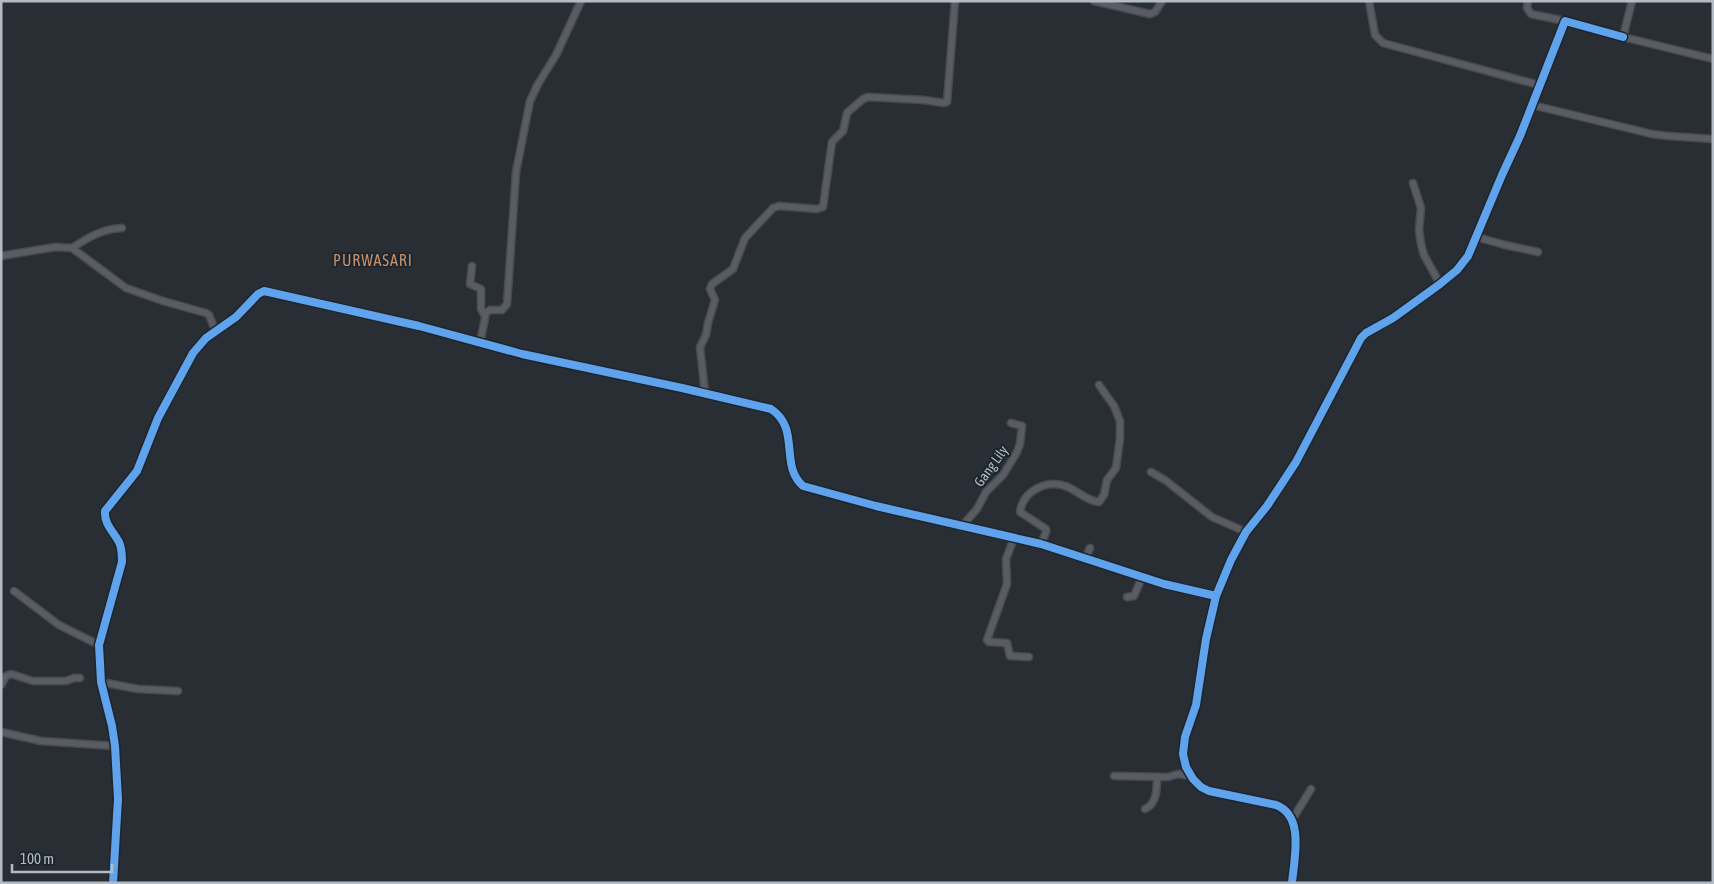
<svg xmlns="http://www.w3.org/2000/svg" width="1714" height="884" font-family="'Asap Condensed',sans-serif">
	<rect width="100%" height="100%" fill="#292e34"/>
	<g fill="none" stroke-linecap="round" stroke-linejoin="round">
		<defs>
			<path id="street" d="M1094,1L1150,14L1155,12L1162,1
				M1369,1L1375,35L1383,43L1539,85
				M1528,1L1527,8L1531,14L1565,21
				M1632,1L1623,37L1713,59
				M1532,105L1652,134L1668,136L1713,139
				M1413,183L1421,208L1419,230L1421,244L1424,255L1440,284
				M1477,237L1505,245L1538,252
				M72,248C89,237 102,229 122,228
				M1,256L55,247L72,248L126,288L163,301L206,313L209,315L215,330
				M472,266L470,284L481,289V309L485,316
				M480,343L486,313L490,310H502L507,304L516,172L530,101L538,84L556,55L581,1
				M705,393L700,347L706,335L708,323L715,300L710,289L712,284L733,269L745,238L773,208L779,206L817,209L823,207L832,142L843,131L847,113L863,99L868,97L924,100L944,103L947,102L955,1
				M1151,472L1165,480L1212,517L1246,532
				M961,527L977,509L986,492L1003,475L1017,452L1020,444L1022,426L1011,423
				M1014,538L1006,559L1007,584L987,640L989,642L1007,643L1010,656L1029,657
				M1041,544L1046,532V529L1020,512C1023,491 1047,478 1068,487C1079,492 1087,501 1099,502L1104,495L1107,480L1116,468L1120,438V421L1114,406L1099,385
				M1085,559L1090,548
				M14,591L59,625L99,645
				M1127,597L1134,596L1142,577
				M101,682L138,689L178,691
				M1,685L6,676L11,674L33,681H66L74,678H80
				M1,732L41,741L115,746
				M1114,776L1168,777L1178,774L1191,776
				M1145,809C1157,804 1157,788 1157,777
				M1292,820L1311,789
				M113,883L118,799L115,746L112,726L101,682L99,645L122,562C122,555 122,548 119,542C113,531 104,524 105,511L137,471L158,418L193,353L206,338L236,317L258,294L264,291L419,326L522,354L682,388L771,409C801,429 779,465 803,486L876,506L1041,544L1164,584L1216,596
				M1292,883C1294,859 1305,816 1276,805L1209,791L1201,787L1193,779L1186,767L1183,754L1185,737L1196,705L1206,639L1216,596L1231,560L1246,532L1267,506L1296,462L1361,338L1366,333L1393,318L1440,284L1457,270L1468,256L1502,175L1520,136L1565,21L1623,37"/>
		</defs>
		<use href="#street" stroke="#474a4f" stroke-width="9"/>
		<use href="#street" stroke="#595c62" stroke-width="6"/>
		<defs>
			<path id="cycleway" d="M113,883L118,799L115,746L112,726L101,682L99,645L122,562C122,555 122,548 119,542C113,531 104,524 105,511L137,471L158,418L193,353L206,338L236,317L258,294L264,291L419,326L522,354L682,388L771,409C801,429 779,465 803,486L876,506L1041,544L1164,584L1216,596
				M1292,883C1294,859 1305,816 1276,805L1209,791L1201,787L1193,779L1186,767L1183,754L1185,737L1196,705L1206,639L1216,596L1231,560L1246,532L1267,506L1296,462L1361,338L1366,333L1393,318L1440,284L1457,270L1468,256L1502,175L1520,136L1565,21L1623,37"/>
		</defs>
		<use href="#cycleway" stroke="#1d252e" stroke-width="11"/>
		<use href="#cycleway" stroke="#60a3ed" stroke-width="8"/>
	</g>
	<g text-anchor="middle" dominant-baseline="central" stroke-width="4" stroke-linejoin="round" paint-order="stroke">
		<g font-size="14" fill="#b3bbc5" stroke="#1d252e">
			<text transform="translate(991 466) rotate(-54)">Gang Lily</text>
		</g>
		<g font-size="16" letter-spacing="1" fill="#c8906b" stroke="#1d252e">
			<text x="373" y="260">PURWASARI</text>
		</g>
	</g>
	<rect width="1714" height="884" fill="none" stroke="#b3bbc5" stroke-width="5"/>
	<path d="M12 864v8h100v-8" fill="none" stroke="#b3bbc5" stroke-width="2.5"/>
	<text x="20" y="864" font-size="15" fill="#b3bbc5" stroke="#1d252e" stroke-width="4" paint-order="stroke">100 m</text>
</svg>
